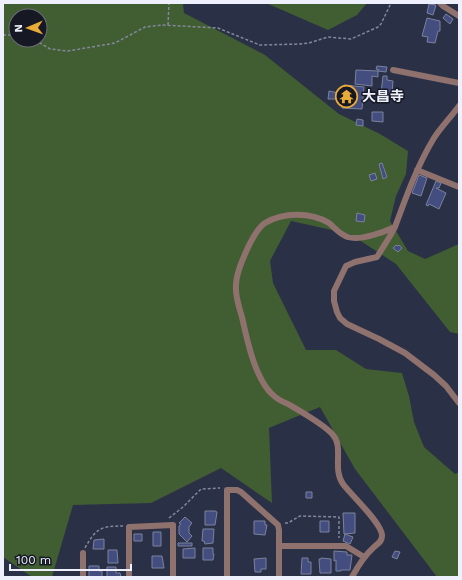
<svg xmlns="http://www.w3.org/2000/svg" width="462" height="580" font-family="'Work Sans','Noto Sans JP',sans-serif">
	<rect width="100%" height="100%" fill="#2a3046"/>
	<path fill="#415d32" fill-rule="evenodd" d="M3,3H183L184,13L265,55L339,114L380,134L408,151L406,174L396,196L390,221L408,251L425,259L459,244V334L450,332L396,264L350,234L291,221L270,261L273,283L306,350H336L366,369L402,373L409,396L414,422L424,447L455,474L459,472V577H437L355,469L320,407L269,428L272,503L221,468L151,503L73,505L52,577H32L3,557ZM16,16H40V40H16Z
		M266,3H367L357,15L328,30Z"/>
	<path fill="#434d80" stroke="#7b829c" d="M429,4L436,5L433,15L427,13Z
		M446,14L453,19L450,24L443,18Z
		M427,18L440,21V31H438L435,43L427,42L428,37L422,36Z
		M377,66L387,67L386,72L378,71L379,70L376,69Z
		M356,70L378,71V77L372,76V86L355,84Z
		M383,76H387V80L393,81L392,94L381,93Z
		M344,85L364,87L362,109L342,108V99H328L329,91L343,94Z
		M372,112H383V122L372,121Z
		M357,119L363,120V126L356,125Z
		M382,163L387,177L383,179L379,164Z
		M375,173L377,179L371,181L369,175Z
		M419,175L427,178L421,196L412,193Z
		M436,181L441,183L439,188H436L446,193L439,209L429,204L428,206L426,205Z
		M357,213L365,215L364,222L356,221Z
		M396,245L398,246L399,245L402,248L398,252L393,248Z
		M306,492H312V498H306Z
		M205,511H215L217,512L215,525H205Z
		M343,513H355V533L344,534Z
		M185,517L192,523L189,527V533L192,536L187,542L179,534V526L181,524L179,523Z
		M254,521H265V525H267L265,535L254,534Z
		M320,521H329V532H320Z
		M203,529H214L213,543L205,544L204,541H202Z
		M153,532H161V546H153Z
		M134,534H142V541H134Z
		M345,534L353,537L350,544L343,541Z
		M104,539V549H93L94,540Z
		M178,543H192V546H178Z
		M195,548V558H183V549Z
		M203,548H213V554H214L213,560H203Z
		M108,550H117L118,563H108Z
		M334,551L347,552V555H352L350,570H341V571H336V560L334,561Z
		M395,551L400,552L397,559L392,557Z
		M152,556H162L164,568H152Z
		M266,558V569H261V572H255L254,559Z
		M302,558H308V562H311V574H301Z
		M321,558L331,559V573H320L319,559H321Z
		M89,566H99V571H102V577H89Z
		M107,567H116V573H120L121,577H107Z"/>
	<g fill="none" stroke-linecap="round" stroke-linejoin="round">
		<path stroke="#83889a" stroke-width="1.5" stroke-dasharray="3 2" stroke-linecap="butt" d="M168,25L169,3
			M3,35H16
			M35,40L50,49L68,51L115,43L145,27L162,25L218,28L260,45L300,44L309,43L328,37L351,39L378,27L381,24L391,3
			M169,518L183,507L201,489L220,488
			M285,523H288L300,516L339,517V538
			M85,548C96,528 101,526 123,526"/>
		<path stroke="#8f716d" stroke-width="6" d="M440,3L443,6L459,16
			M393,70L459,83
			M417,170L459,187
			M395,227L390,236L377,257L355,262L346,266L334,291V301L337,312L340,318L347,324L379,339L405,353L434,375L446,386L459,403
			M279,546H346L364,557
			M83,553V577
			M129,577V527L173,525V577
			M227,577V490H237L241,492L278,525L279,530V577
			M352,577C358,566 364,556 373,548C377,544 382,542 382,536C383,524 351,495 343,484C332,469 344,447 333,435C325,425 300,411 288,404C283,402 277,399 273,395C255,379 247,340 242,317C239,307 235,296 236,285C236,271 253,231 265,223C283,212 311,212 329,223C335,228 340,235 348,237C360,241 384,232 395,227C406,197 417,166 434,138C441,127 451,117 459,106"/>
	</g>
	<defs>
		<symbol id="temple-ring" viewBox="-11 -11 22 22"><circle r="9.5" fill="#161923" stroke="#e9ab38" stroke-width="1.5"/><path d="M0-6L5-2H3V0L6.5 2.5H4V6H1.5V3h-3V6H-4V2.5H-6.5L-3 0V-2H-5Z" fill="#e9ab38"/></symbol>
	</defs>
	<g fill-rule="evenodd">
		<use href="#temple-ring" x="334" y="84" width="25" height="25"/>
	</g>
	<g text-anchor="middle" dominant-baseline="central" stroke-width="3" stroke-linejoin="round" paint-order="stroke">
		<g font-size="14" font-weight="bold" fill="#eef1fd" stroke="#161923" text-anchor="start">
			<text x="362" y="96">大昌寺</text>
		</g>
	</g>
	<rect width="462" height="580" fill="none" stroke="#eef1fd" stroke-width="8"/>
	<g transform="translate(28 28) rotate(268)"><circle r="19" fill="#161923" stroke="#6c6f7a"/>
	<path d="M0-3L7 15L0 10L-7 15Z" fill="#e9ab38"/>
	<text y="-6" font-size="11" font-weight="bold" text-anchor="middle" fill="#eef1fd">N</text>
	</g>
	<path d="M10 564v6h121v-6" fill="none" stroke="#eef1fd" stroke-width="2"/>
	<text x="16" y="564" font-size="12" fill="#eef1fd" stroke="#161923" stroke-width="3" paint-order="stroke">100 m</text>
</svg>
